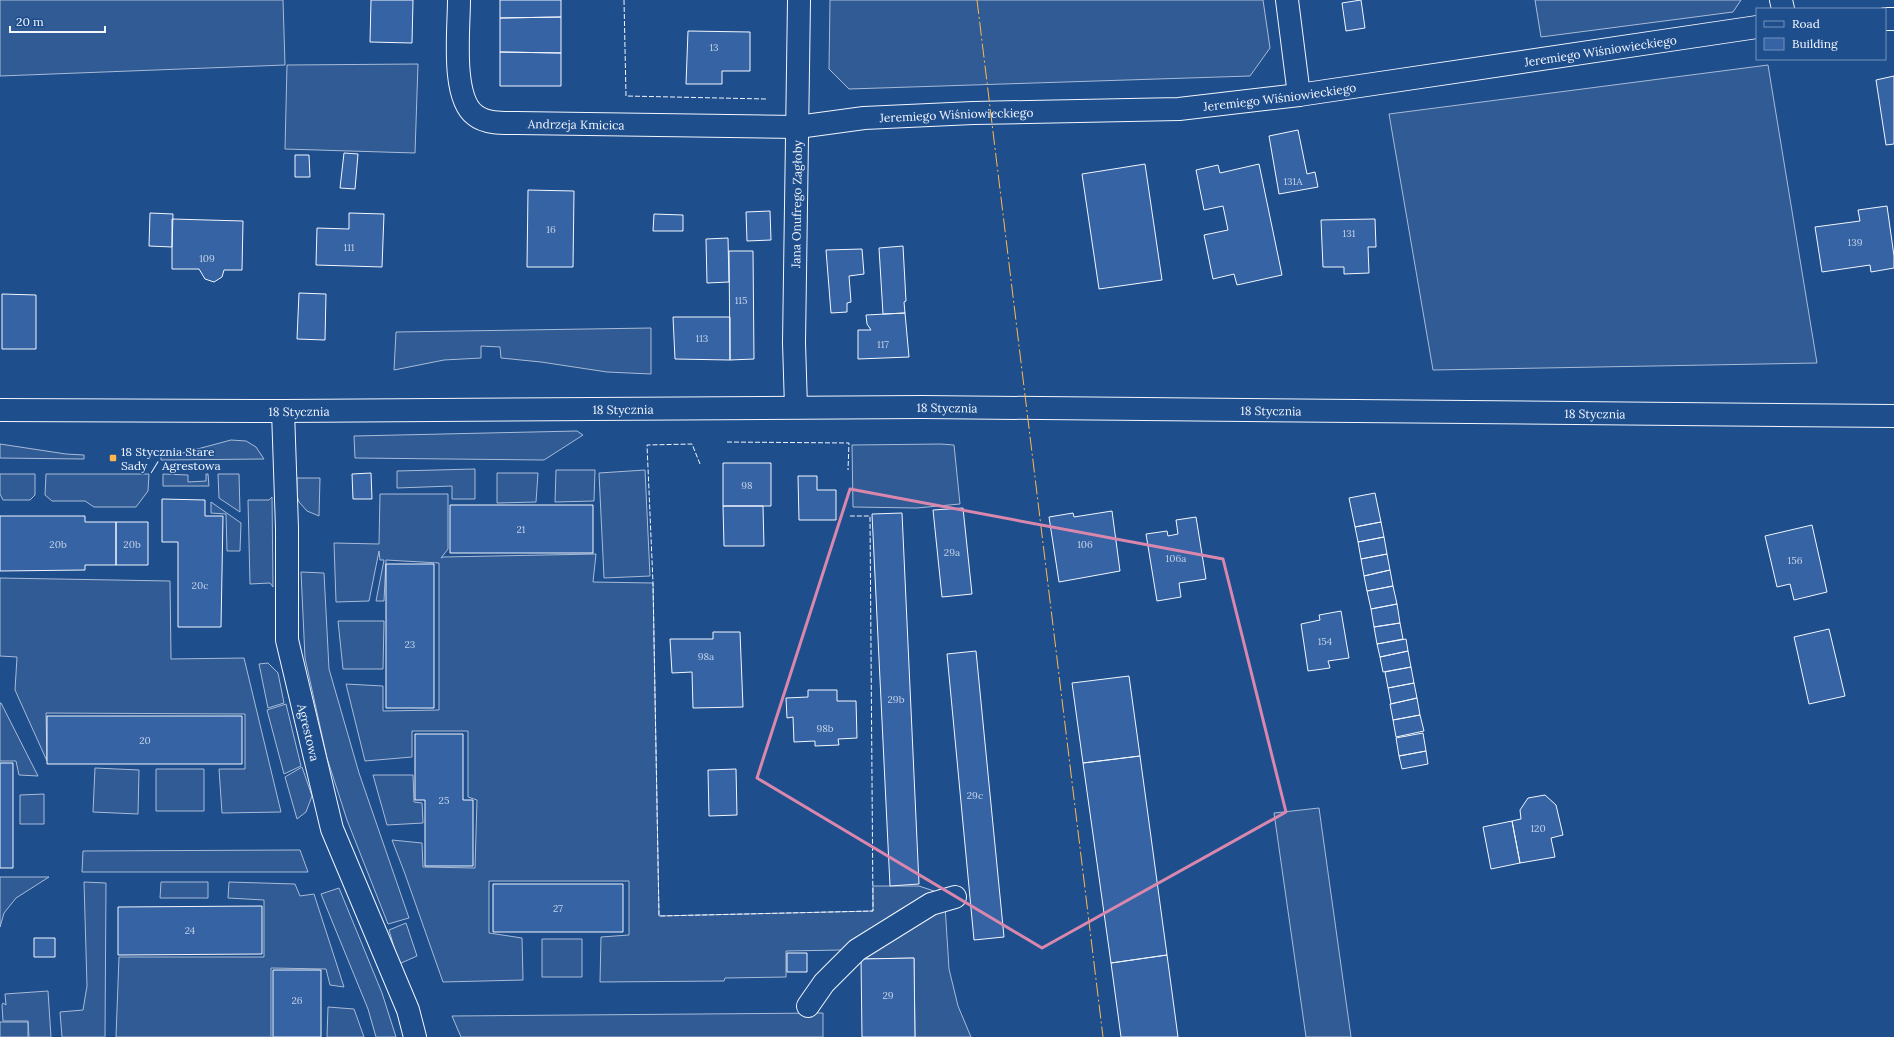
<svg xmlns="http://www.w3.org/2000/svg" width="1894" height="1037" font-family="Lora,serif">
	<rect width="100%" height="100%" fill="#1f4e8c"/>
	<path fill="#305b95" stroke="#a8bbd7" d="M0,0H283L285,65L0,76Z
		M830,0H1263L1270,48L1250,76L849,89L829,69Z
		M1535,0H1741L1733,12L1541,37Z
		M418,64L415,153L285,149L287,65Z
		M1768,65L1817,363L1433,370L1389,114Z
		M651,328V374L607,372L541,362L501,358L500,347L481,346V358L444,360L394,370L396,332Z
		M577,431L583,435L544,460L355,458L354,436Z
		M231,440L246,441L256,447L264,459L161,460V455H175Z
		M0,444L66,454L84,455V459L0,458Z
		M941,444L954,445L960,504L917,508L853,507L852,445Z
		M475,469V499H452V486L397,488V471Z
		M556,470H595L594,501L555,502Z
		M645,470L650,576L604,578L599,473Z
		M497,473H538L536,502L497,503Z
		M0,474H35V495L30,500H3L0,494Z
		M46,474H149L148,491L136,507H94L85,501H52L45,495Z
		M163,474L188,475V482L206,481V474H208L209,486H163Z
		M218,474H239L240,512L219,498Z
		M297,478H320L319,516L307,511L299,502L297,496Z
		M380,494H448V549L441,558L443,557L596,554L593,582L653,583L659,916L873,911V886H919L934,891L945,905L949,969L958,1006L971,1037H915L914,958L861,959L919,901L901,909L841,950L786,951V977L725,978L724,981L600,982L601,937L629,935V881H489V933L522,938L523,980L443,982L405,874L392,840L422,843L423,867L475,868L477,800L468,797V731H412V757L365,761L346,684L383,686V711L439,710V563L386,560L384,601H376L384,560H380L379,551L369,601L336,602L334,543L379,544Z
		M272,497L273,587L270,583L250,584L248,500H269Z
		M211,502L241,523L240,551H227L226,514L211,513Z
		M301,572L324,573L329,669L359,773L409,918L388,924L347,820L327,758L305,658Z
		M0,578L170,581L171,659L244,658L281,812L222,813L219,769H245V714L46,713L47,761L15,690L17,657L0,656Z
		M338,621H384L383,669H343Z
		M268,663L278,673L284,703L268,708L259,664Z
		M0,703H1L38,776L19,775L16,761H0Z
		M286,704L301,766L284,774L267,710Z
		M302,767L312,796L306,812L297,819L285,777Z
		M95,768L139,770L138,814L93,812Z
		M156,769H204V811H156Z
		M373,775H413L414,802L422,803L423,823L387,825Z
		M44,794V824H20V795Z
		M1319,808L1351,1037H1306L1274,813Z
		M300,850L308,872H82L83,851Z
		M0,877H49L16,898L4,913L0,927Z
		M84,882L106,883L105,1037H62L60,1012L83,1010L87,986Z
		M161,882H208V898H160Z
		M229,882L295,884L300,896L314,894L344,987L330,985L326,969L271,968V1037H116L119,957H264V900L228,898Z
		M339,888L382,993L396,1037H376L368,1009L321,894Z
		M406,923L417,956L399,964L389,930Z
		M542,939H582V977H542Z
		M48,991L51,1037H29L28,1021H3L2,1005L3,1003L6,1005L5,994Z
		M328,1007L354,1009L364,1037H327Z
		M823,1013V1037H461L452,1016Z
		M0,1022H28V1037H0Z"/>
	<path fill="#3563a3" stroke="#f2f6ff" d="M371,0H413L412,43L370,42Z
		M500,0H561V17L500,18Z
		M1361,0L1365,28L1346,31L1342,3Z
		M561,17V53L500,52V18Z
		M688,31L750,32V71H722V84H686Z
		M500,52L561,53V86H500Z
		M1894,76V144L1886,145L1876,80Z
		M1298,130L1307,174L1315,172L1318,187L1279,194L1269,136Z
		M344,153L358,154L355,189L340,188Z
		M295,155H309L310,177H295Z
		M1145,164L1162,280L1099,289L1082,174Z
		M1259,164L1282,275L1237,285L1234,274L1213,279L1204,235L1228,230L1223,206L1204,210L1196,170L1218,165L1220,173Z
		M528,190L574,191L573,267H527Z
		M1887,206L1894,256V268L1871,272L1870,265L1822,272L1815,227L1860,221L1858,210Z
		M770,211L771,240L747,241L746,212Z
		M150,213L173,214L172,247L149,246Z
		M349,213L384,214L382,267L316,265L317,228L349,229Z
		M654,214L683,215V231H653Z
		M172,219L243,221L242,270H224L222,277L214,282L205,279L199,269H172Z
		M1375,219L1376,247H1368L1369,273L1344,274V267H1323L1321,220Z
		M728,238L729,282L707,283L706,239Z
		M903,246L906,301L904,302L905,313L883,314L879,248Z
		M862,249L864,274L849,276L851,302L847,303V312L831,313L826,250Z
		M729,251H753L754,359L730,360Z
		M299,293L326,294L325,340L297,339Z
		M2,294L36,295V349H2Z
		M905,313L909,357L858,359V330H871L867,324L866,315Z
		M673,317H730V360L675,359Z
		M723,463H771V506H723Z
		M371,473L372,499H353L352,474Z
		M798,476H817V490H836V520H799Z
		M1375,493L1381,522L1355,527L1349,498Z
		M162,499L205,500V516H223L221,627H178V542H162Z
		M450,505H593V553H450Z
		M723,506H763L764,546H724Z
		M963,508L972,594L942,597L933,510Z
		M1112,511L1120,571L1059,582L1049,517L1073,513L1074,517Z
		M902,513L919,884L890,886L872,514Z
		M0,516H85V522H116V565H85V570L0,571Z
		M1196,517L1206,579L1179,583L1181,597L1157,601L1146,534L1167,531L1168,536L1178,534L1176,520Z
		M116,522H148V565H116Z
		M1381,522L1384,537L1358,542L1355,527Z
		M1812,525L1827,592L1794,600L1790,584L1777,587L1765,536Z
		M1384,537L1387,554L1361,559L1358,542Z
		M1387,554L1390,570L1364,576L1361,559Z
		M386,564H434V708H386Z
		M1390,570L1393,586L1367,591L1364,576Z
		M1393,586L1397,604L1371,609L1367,591Z
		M1397,604L1400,623L1374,627L1371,609Z
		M1341,611L1349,658L1328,661L1330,668L1308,671L1301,624L1320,620L1319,615Z
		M1400,623L1403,639L1377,644L1374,627Z
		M1829,629L1845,696L1809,704L1794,637Z
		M713,632H740L743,707L693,708L692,672L672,673L670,639H713Z
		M1406,639L1408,651L1380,657L1377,644Z
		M976,651L1004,937L974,940L947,654Z
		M1408,651L1411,667L1383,672L1380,657Z
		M1411,667L1414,683L1388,688L1385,672Z
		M1129,676L1140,756L1083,763L1072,683Z
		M1414,683L1417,698L1391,704L1388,688Z
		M808,690H837V701H856L857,738L838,739L839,745L815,746V741L794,742L793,717L787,718L786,698L808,697Z
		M1417,698L1420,715L1393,720L1390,704Z
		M1420,715L1424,731L1396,737L1393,720Z
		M47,716H242V764H47Z
		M1423,733L1426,751L1399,756L1396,738Z
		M415,734H463V800H473V866H425V800H415Z
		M1426,751L1428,764L1402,769L1399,756Z
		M1140,756L1167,955L1111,963L1083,763Z
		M0,763H13V868H0Z
		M736,769L737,815L709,816L708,770Z
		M1545,795L1556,805L1563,835L1551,838L1555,857L1520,863L1512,821L1521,819L1520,810L1528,798Z
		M1512,821L1520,863L1491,869L1483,827Z
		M493,884H623V932H493Z
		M262,906V954L118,955V907Z
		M34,938H55V957H34Z
		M787,953H807V972H787Z
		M1167,955L1178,1037H1121L1111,963Z
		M914,958L915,1037H862L861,959Z
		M273,970H321V1037H273Z"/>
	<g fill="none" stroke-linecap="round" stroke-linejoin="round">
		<defs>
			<g id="minor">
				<path id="s1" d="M459,0C459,29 451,97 475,115C486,124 504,123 517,123L798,127L864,118L973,113L1179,109L1299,95L1757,27"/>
				<path d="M1287,0L1299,95"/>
				<path d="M1781,0L1783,9"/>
				<path d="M1885,19H1894"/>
				<path id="s2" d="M796,407L794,343L799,0"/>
				<path id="s3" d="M283,411L287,528V640L332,829L408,1010L415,1037"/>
				<path d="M808,1006L824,983L857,950L931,904L955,897"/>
			</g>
			<g id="major">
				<path id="s4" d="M0,410L283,411L922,407L1894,416"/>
			</g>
		</defs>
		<use href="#minor" stroke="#f2f6ff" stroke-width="24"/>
		<use href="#major" stroke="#f2f6ff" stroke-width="24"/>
		<use href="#minor" stroke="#1f4e8c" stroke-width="22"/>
		<use href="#major" stroke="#1f4e8c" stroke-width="22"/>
		<path stroke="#f2f6ff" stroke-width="1" stroke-dasharray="5 2" stroke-linecap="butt" d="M624,0L626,96L766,99
			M727,442L849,443L848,470
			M700,464L692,444L647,445L653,583L659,916L873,911L870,516H850"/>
		<path stroke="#ffb74d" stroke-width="1" stroke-dasharray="14 3 2 3" stroke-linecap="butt" d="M977,0L1103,1037"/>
	</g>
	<path fill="none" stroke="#da87ad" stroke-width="3" stroke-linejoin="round" d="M850,489L1223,559L1286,812L1042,948L757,778Z"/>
	<rect fill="#ffb74d" stroke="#1f4e8c" stroke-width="1.5" x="109" y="454" width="8" height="8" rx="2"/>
	<g text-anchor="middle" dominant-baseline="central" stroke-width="3" stroke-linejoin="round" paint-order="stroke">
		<g font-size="10" fill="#c3d1e8">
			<text x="714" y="47">13</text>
			<text x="1293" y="181">131A</text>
			<text x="551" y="229">16</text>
			<text x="1349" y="233">131</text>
			<text x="1855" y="242">139</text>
			<text x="349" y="247">111</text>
			<text x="207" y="258">109</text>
			<text x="741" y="300">115</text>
			<text x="702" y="338">113</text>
			<text x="883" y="344">117</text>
			<text x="747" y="485">98</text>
			<text x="521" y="529">21</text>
			<text x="58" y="544">20b</text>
			<text x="132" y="544">20b</text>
			<text x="1085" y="544">106</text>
			<text x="952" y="552">29a</text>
			<text x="1176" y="558">106a</text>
			<text x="1795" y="560">156</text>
			<text x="200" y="585">20c</text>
			<text x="1325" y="641">154</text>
			<text x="410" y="644">23</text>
			<text x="706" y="656">98a</text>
			<text x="896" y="699">29b</text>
			<text x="825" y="728">98b</text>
			<text x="145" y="740">20</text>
			<text x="975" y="795">29c</text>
			<text x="444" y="800">25</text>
			<text x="1538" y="828">120</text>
			<text x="558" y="908">27</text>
			<text x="190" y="930">24</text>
			<text x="888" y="995">29</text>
			<text x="297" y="1000">26</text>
		</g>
		<g font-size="12" fill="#f2f6ff" stroke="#1f4e8c">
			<text stroke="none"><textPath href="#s1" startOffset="1251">Jeremiego Wiśniowieckiego</textPath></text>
			<text stroke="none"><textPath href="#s1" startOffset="927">Jeremiego Wiśniowieckiego</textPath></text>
			<text stroke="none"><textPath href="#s1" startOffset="603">Jeremiego Wiśniowieckiego</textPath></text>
			<text stroke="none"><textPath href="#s1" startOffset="222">Andrzeja Kmicica</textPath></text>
			<text stroke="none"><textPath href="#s2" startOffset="203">Jana Onufrego Zagłoby</textPath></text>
			<text stroke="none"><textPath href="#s4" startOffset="947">18 Stycznia</textPath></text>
			<text stroke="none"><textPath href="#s4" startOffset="623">18 Stycznia</textPath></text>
			<text stroke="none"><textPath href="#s4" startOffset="299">18 Stycznia</textPath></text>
			<text stroke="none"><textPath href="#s4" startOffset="1271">18 Stycznia</textPath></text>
			<text stroke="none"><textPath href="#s4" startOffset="1595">18 Stycznia</textPath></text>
			<text stroke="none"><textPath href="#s3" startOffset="324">Agrestowa</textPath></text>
		</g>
		<g font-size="12" fill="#f2f6ff" stroke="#1f4e8c" text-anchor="start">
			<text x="121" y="451">18 Stycznia Stare<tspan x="121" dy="14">Sady / Agrestowa</tspan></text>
		</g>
	</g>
	<rect x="1756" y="8" width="130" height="52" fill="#1f4e8c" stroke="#7391ba"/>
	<rect x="1764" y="21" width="20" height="6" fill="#1f4e8c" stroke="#7391ba"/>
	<text x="1792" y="28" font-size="12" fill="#f2f6ff">Road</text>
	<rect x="1764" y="38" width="20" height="12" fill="#3563a3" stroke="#7391ba"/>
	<text x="1792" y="48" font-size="12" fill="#f2f6ff">Building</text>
	<path d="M10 26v6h95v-6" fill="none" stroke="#f2f6ff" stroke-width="2"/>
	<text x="16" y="26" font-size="12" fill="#f2f6ff" stroke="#1f4e8c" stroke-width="3" paint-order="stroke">20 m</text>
</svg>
